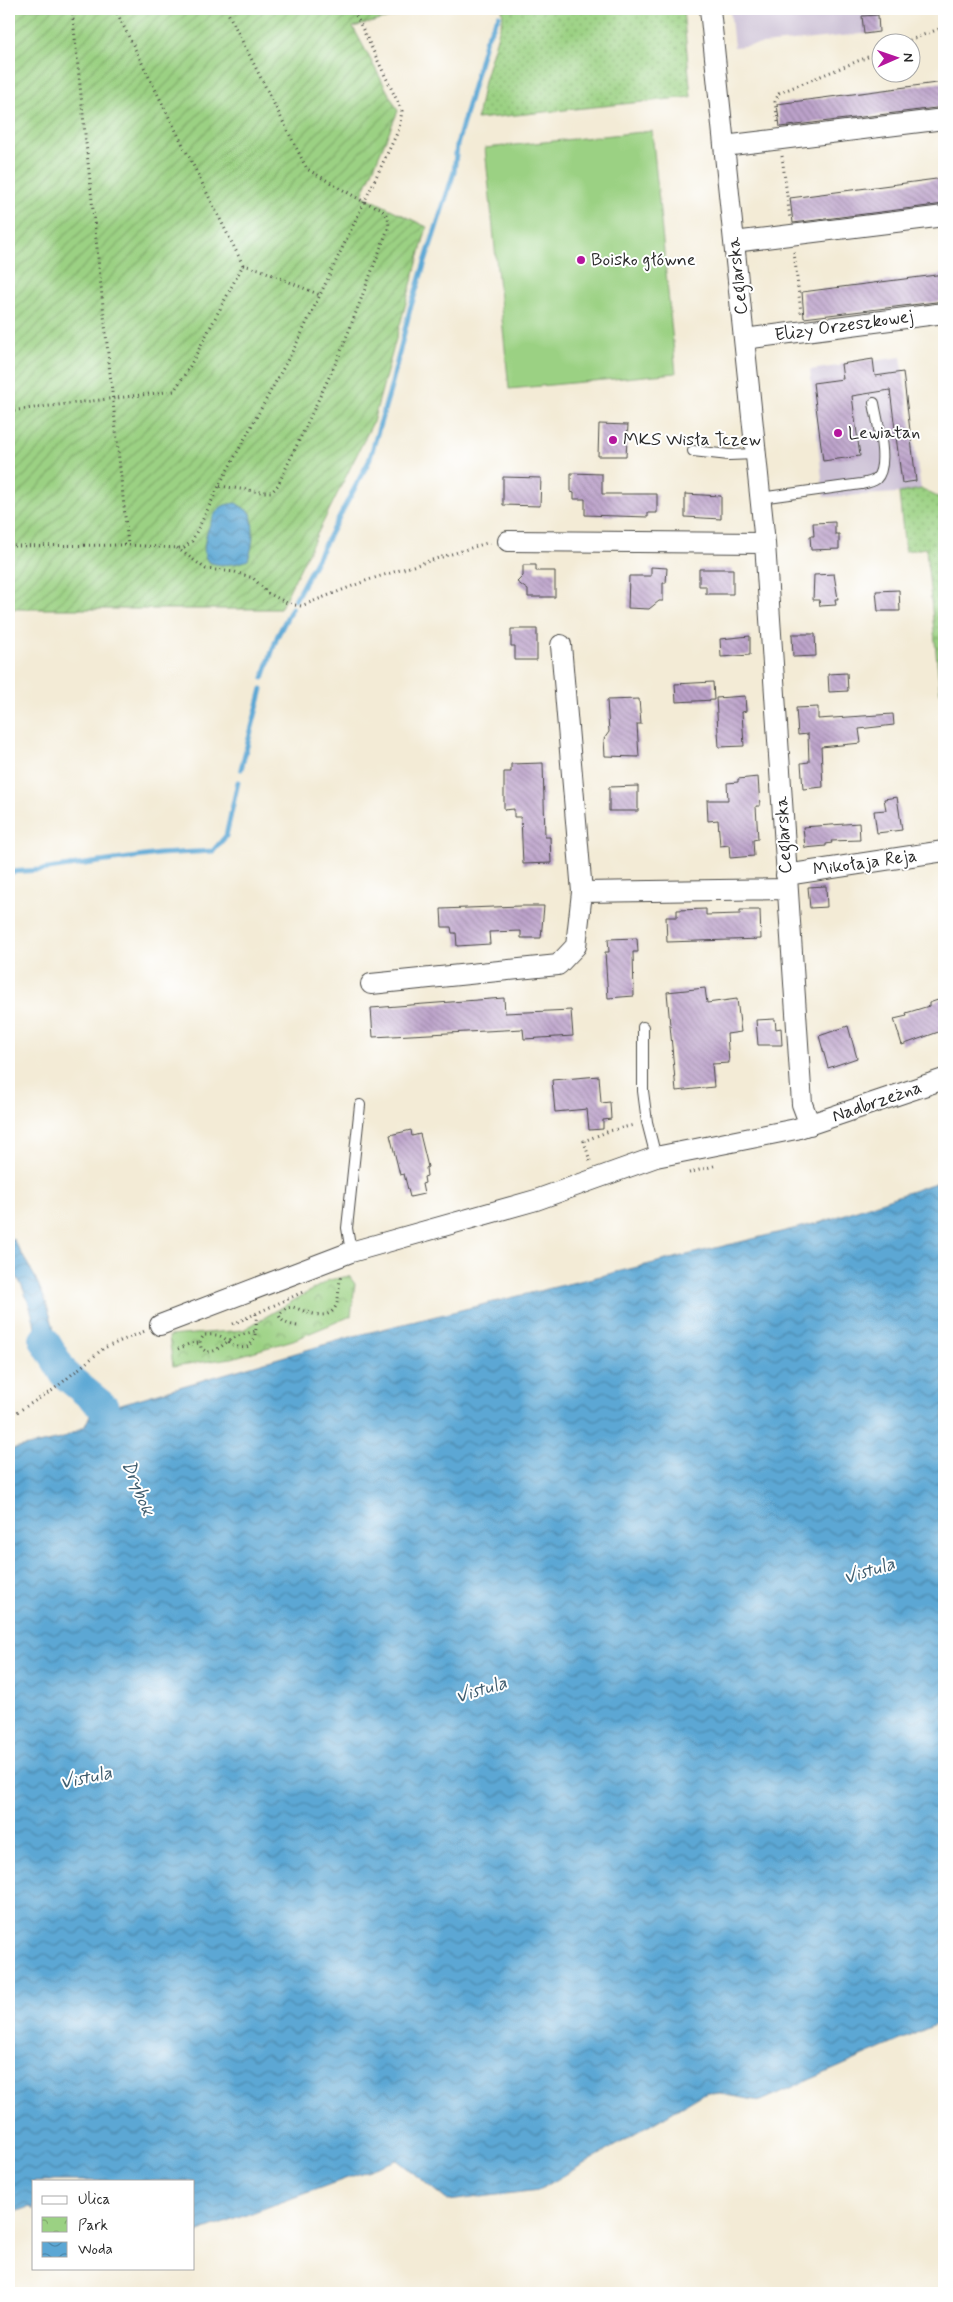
<svg xmlns="http://www.w3.org/2000/svg" width="953" height="2302" font-family="Mynerve,sans-serif">
	<defs>
		<pattern id="grass-dots" width="8" height="8" patternUnits="userSpaceOnUse" patternTransform="scale(1.25)"><rect width="8" height="8" fill="#9bd183"/><path d="M2 2h.1M6 6h.1" fill="none" stroke="#7faa6b" stroke-width="1.8" stroke-linecap="round"/></pattern>
		<pattern id="park-crowns" width="20" height="18" patternUnits="userSpaceOnUse" patternTransform="scale(1.25)"><rect width="20" height="18" fill="#9bd183"/><path d="M2 6a3 3 0 1 1 6 0M12 15a3 3 0 1 1 6 0" fill="none" stroke="#7faa6b"/></pattern>
		<pattern id="garden-furrows" width="10" height="10" patternUnits="userSpaceOnUse" patternTransform="scale(1.25)"><rect width="10" height="10" fill="#9bd183"/><path d="M-1 1l2-2M0 10L10 0M9 11l2-2" fill="none" stroke="#7faa6b"/></pattern>
		<pattern id="water-waves" width="16" height="10" patternUnits="userSpaceOnUse" patternTransform="scale(1.25)"><rect width="16" height="10" fill="#5ca7d4"/><path d="M0 5q4-4 8 0t8 0" fill="none" stroke="#4c88ac"/></pattern>
		<pattern id="building-back-hatch" width="6" height="6" patternUnits="userSpaceOnUse" patternTransform="scale(1.25)"><rect width="6" height="6" fill="#bca2ca"/><path d="M-1 5l2 2M0 0l6 6M5-1l2 2" fill="none" stroke="#9984a4"/></pattern>
	</defs>
	<rect width="100%" height="100%" fill="#fff"/>
	<filter id="ink" filterUnits="userSpaceOnUse"><feTurbulence type="fractalNoise" baseFrequency=".02" numOctaves="2"/><feDisplacementMap in="SourceGraphic" scale="10" xChannelSelector="R" yChannelSelector="G"/><feConvolveMatrix kernelMatrix="1 2 1 2 8 2 1 2 1" color-interpolation-filters="sRGB"/></filter>
	<filter id="wash" filterUnits="userSpaceOnUse"><feTurbulence type="fractalNoise" baseFrequency=".0096" numOctaves="4" result="noise"/><feDisplacementMap in="SourceGraphic" scale="20" xChannelSelector="R" yChannelSelector="G"/><feGaussianBlur stdDeviation="1.12" result="paint"/><feColorMatrix in="noise" values="0 0 0 0 0 0 0 0 0 0 0 0 0 0 0 0 0 1.4 0 .05"/><feComposite in="paint" operator="in"/></filter>
	<g filter="url(#wash)">
		<rect width="100%" height="100%" fill="#f3ebd6"/>
		<path fill="#cbbfd4" d="M730,9H880L882,32L734,47Z
			M901,357L921,489L899,493L824,497L810,370Z"/>
		<path fill="url(#grass-dots)" stroke="#637e57" d="M502,9H683L691,97L477,119L484,81L503,17Z
			M921,489L944,500V692L940,693L926,548L905,551L899,493Z"/>
		<path fill="url(#park-crowns)" stroke="#637e57" d="M349,1276L355,1284L351,1316L293,1340L232,1358L173,1366L169,1336L243,1330L329,1280Z"/>
		<path fill="url(#garden-furrows)" stroke="#637e57" d="M9,9H425L353,27L398,111L362,195L427,227L373,422L280,609H9Z"/>
		<path fill="#9bd183" stroke="#637e57" d="M652,131L676,373L509,389L485,148Z"/>
		<path fill="url(#water-waves)" stroke="#446980" d="M236,503L251,513C254,530 254,544 248,560C239,564 214,568 207,560C199,551 210,517 219,509C224,504 229,504 236,503Z
			M944,1180V2021L761,2101L707,2092L539,2190L448,2201L397,2160L194,2234V2181H34V2210L30,2207L9,2214V1450L61,1439L85,1426L90,1415C86,1400 78,1395 67,1385L80,1375L100,1389L114,1406L354,1336L822,1222Z
			M9,1238L13,1239L34,1275L46,1302L53,1325L55,1346L73,1369L60,1378L37,1344L34,1321L29,1304L22,1286L9,1263Z"/>
		<g fill="none" stroke-linecap="round" stroke-linejoin="round">
			<path stroke="#5ca7d4" stroke-width="5" d="M295,600L369,461L391,387L410,309L454,172L457,145L486,39L499,16
				M263,678L277,637L292,608
				M241,769L262,689
				M9,872L40,870L159,854L213,851L226,836L238,782"/>
			<path stroke="#5ca7d4" stroke-width="30" d="M44,1340L65,1375L104,1407"/>
		</g>
		<g id="blocks">
			<path fill="url(#building-back-hatch)" d="M878,15L879,32L864,34L862,16Z
				M944,82V107L780,127L777,104Z
				M944,178V204L793,223L790,198Z
				M944,274V301L804,318L802,292Z
				M873,359L875,376L903,372L916,481L902,483L890,390L852,396L860,456L823,461L813,383L843,379L841,364Z
				M599,424L628,425L626,456H598Z
				M571,473L602,474V494H657V513H648V517L585,515V499H574V493L571,492Z
				M503,477L541,478L540,506L503,505Z
				M685,494L721,496V519L685,517Z
				M835,522V534H839V549L811,550L810,536H814L813,523Z
				M523,565H536V571H555V597H528V590L517,582L523,576Z
				M651,567L667,568L666,583H663V601H659L649,609L628,608L629,576H651Z
				M699,569H733V594H706V586H699Z
				M834,574L838,599H835L836,605L820,606L819,600H813L814,575Z
				M899,590L900,611H878L876,591Z
				M511,629H537V660H515V646H511Z
				M792,634H815L816,656L793,657Z
				M750,636V655L721,657L720,639Z
				M847,673L848,691L829,692L828,674Z
				M713,682L714,700L676,702L675,684Z
				M745,696L746,711L742,712L744,746L719,747L716,698Z
				M639,699L641,724H637L639,757L605,756L604,739L609,732L607,700Z
				M818,707V719L893,714L894,725L859,729L861,743L821,747L823,787L803,789L801,763L809,762L808,734L798,735L796,708Z
				M543,763L545,837H550L551,863L523,864L521,817H514V809L504,810V772H511V764Z
				M758,777L760,806H756L758,839L753,840L754,856L730,858L729,845L720,846L718,820L708,821L707,800H728L727,783L738,782V779Z
				M638,786V811H609V787Z
				M897,797L902,830L877,833L874,811L886,810L884,799Z
				M859,823L860,840L831,841L832,843L826,844V846L805,848L803,827Z
				M826,886L827,907L810,908L808,887Z
				M520,906H544L541,938H521V931L489,932L490,944L457,946L456,933H452L451,927H442L441,909Z
				M706,909V915L740,914V910H760L761,939L667,942L666,917H677V910Z
				M637,938L638,952H633L634,996L608,998L605,952H609L608,939Z
				M705,988L707,1003L737,999L741,1032L727,1034L729,1063L712,1064L714,1087L676,1091L667,992Z
				M504,998L505,1013L571,1010L573,1036L524,1039L523,1029L373,1037L371,1008Z
				M944,998V1030L902,1045L894,1019L907,1016L906,1013L929,1006V1003Z
				M775,1019L776,1029L781,1028L782,1045H758L756,1020Z
				M848,1026L857,1058L828,1068L819,1036Z
				M599,1076L601,1103L610,1102L611,1119L603,1120V1129L589,1130L587,1109L555,1112L552,1080Z
				M411,1130L412,1136L420,1134L428,1167L426,1168L427,1176L424,1177L425,1183L422,1184L424,1194L410,1197L404,1174L400,1175L390,1135Z"/>
		</g>
	</g>
	<g filter="url(#ink)">
		<use href="#blocks" fill-opacity="0" stroke="#494845" stroke-width="1"/>
		<g fill="none" stroke-linecap="round" stroke-linejoin="round">
			<defs>
				<path id="lane" d="M693,451L729,455L755,454
					M760,498L861,484C866,483 872,482 876,479C890,466 877,421 874,403
					M643,1027V1091L647,1122L656,1157
					M351,1252L347,1228L360,1105"/>
				<path id="street" d="M710,9L765,543L802,1104L810,1125
					M724,146L944,119
					M734,242L944,216
					M744,339L944,313
					M508,541L765,543
					M561,645L582,892
					M786,875L944,851
					M371,984L558,965L576,946L582,892L787,889
					M160,1325L351,1252L536,1200L656,1157L796,1129L944,1079"/>
			</defs>
			<use href="#lane" stroke="#494845" stroke-width="12"/>
			<use href="#street" stroke="#494845" stroke-width="22"/>
			<path stroke="#494845" stroke-width="3" stroke-dasharray="1 4" stroke-linecap="butt" d="M72,9L128,545
				M115,9L243,265
				M905,42L944,27
				M778,122L775,102L779,93L880,52
				M782,156L790,219
				M794,252L801,313
				M243,265L259,269L320,295
				M9,411L174,391L190,366L243,265
				M220,486L261,492H272L278,485L340,354L389,226L388,217L380,208L364,202L307,169L226,9
				M9,546L128,545L177,548H184L192,541L221,482L298,341L399,129L402,111L353,9
				M177,548L206,569L235,572L253,578L268,593L289,604L301,606L368,580L490,542
				M590,1161L584,1141L609,1131L634,1125
				M689,1173L717,1165
				M256,1314C257,1330 256,1356 233,1345C229,1342 225,1338 220,1336C215,1334 209,1335 204,1335L200,1341L201,1348L207,1352C218,1352 222,1344 232,1339C239,1335 248,1333 256,1331
				M233,1324L303,1292
				M297,1326C288,1324 282,1323 279,1315L286,1308L293,1307C308,1312 334,1326 338,1298C339,1290 339,1283 341,1275
				M178,1349L189,1344L200,1343
				M9,1417L53,1390L104,1348L145,1331"/>
			<use href="#lane" stroke="#fff" stroke-width="10"/>
			<use href="#street" stroke="#fff" stroke-width="20"/>
		</g>
	</g>
	<g fill="#b5179e" stroke="#fff" stroke-width="2">
		<circle cx="581" cy="260" r="5"/>
		<circle cx="838" cy="433" r="5"/>
		<circle cx="613" cy="440" r="5"/>
	</g>
	<g text-anchor="middle" dominant-baseline="central" stroke-width="4" stroke-linejoin="round" paint-order="stroke">
		<g font-size="18" fill="#2b2b2b" stroke="#fff" text-anchor="start">
			<text x="591" y="260">Boisko główne</text>
			<text x="848" y="433">Lewiatan</text>
			<text x="623" y="440">MKS Wisła Tczew</text>
		</g>
		<g font-size="18" fill="#2b2b2b" stroke="#fff">
			<text transform="translate(738 276) rotate(-96)">Ceglarska</text>
			<text transform="translate(844 326) rotate(-8)">Elizy Orzeszkowej</text>
			<text transform="translate(784 835) rotate(-93)">Ceglarska</text>
			<text transform="translate(865 863) rotate(-8)">Mikołaja Reja</text>
			<text transform="translate(877 1102) rotate(-19)">Nadbrzeżna</text>
		</g>
		<g font-size="19" font-style="italic" fill="#3f5d6f" stroke="#fff">
			<text transform="translate(138 1488) rotate(68)">Drybok</text>
			<text transform="translate(869 1571) rotate(-17)">Vistula</text>
			<text transform="translate(481 1690) rotate(-17)">Vistula</text>
			<text transform="translate(86 1778) rotate(-12)">Vistula</text>
		</g>
	</g>
	<rect width="953" height="2302" fill="none" stroke="#fff" stroke-width="30"/>
	<rect x="32" y="2180" width="162" height="90" fill="#ffffff" stroke="#aaaaaa"/>
	<rect x="42" y="2196" width="25" height="8" fill="#ffffff" stroke="#aaaaaa"/>
	<text x="78" y="2204" font-size="15" fill="#2b2b2b">Ulica</text>
	<rect x="42" y="2217" width="25" height="15" fill="url(#park-crowns)" stroke="#aaaaaa"/>
	<text x="78" y="2230" font-size="15" fill="#2b2b2b">Park</text>
	<rect x="42" y="2242" width="25" height="15" fill="url(#water-waves)" stroke="#aaaaaa"/>
	<text x="78" y="2254" font-size="15" fill="#2b2b2b">Woda</text>
	<g transform="translate(896 58) rotate(88)"><circle r="24" fill="#ffffff" stroke="#aaaaaa"/>
	<path d="M0-4L9 19L0 12L-9 19Z" fill="#b5179e"/>
	<text y="-8" font-size="14" font-weight="bold" text-anchor="middle" fill="#2b2b2b">N</text>
	</g>
</svg>
